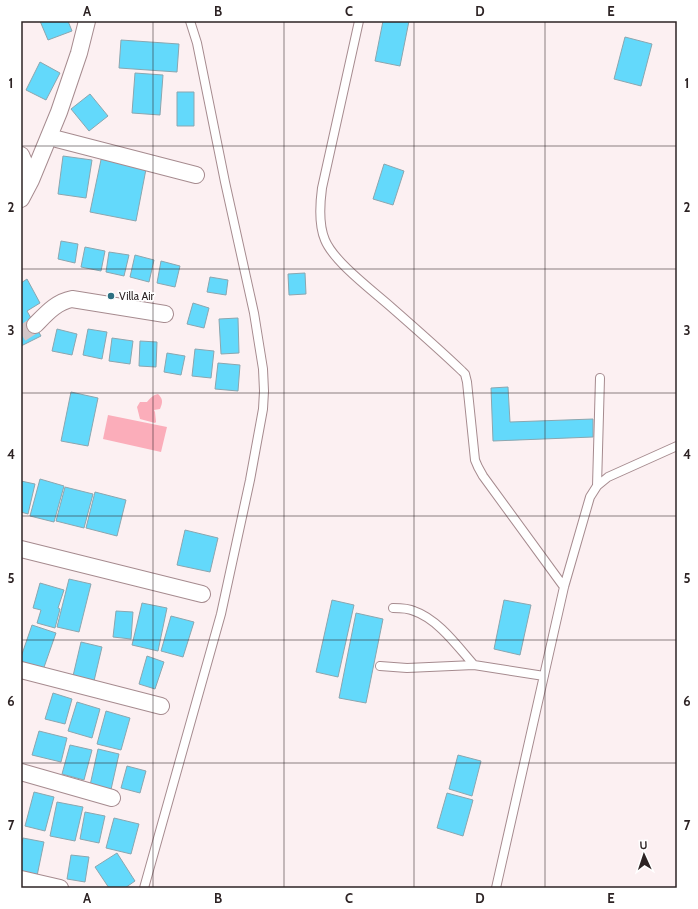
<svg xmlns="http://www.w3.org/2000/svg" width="698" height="909" font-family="Cabin,sans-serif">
	<rect width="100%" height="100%" fill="#fcf0f2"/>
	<path fill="#fbadba" d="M158,394C163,399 163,402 160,409L154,410L155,412L156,422L155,423L140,419L137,407L140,402H147C150,398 153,395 158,394Z
		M108,415L167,427L161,452L103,439Z"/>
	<path fill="#63d9fb" stroke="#8ba6af" d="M40,21H68L72,31L48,40Z
		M383,21H409L400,66L375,61Z
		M625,37L652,44L641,86L614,79Z
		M121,40L179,44L177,72L119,68Z
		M40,62L60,73L46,100L26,90Z
		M135,73L163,75L160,115L132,113Z
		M177,92H194V126H177Z
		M90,94L108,116L89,131L71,109Z
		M102,155L147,164L136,221L90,212Z
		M63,156L92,160L86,198L58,194Z
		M384,164L404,171L393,205L373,199Z
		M61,241L78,244L75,263L58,259Z
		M85,247L105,251L101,271L81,267Z
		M109,252L129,255L124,276L106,272Z
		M135,255L154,260L149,282L130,277Z
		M161,261L180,266L175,287L157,283Z
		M305,273L306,294L289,295L288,274Z
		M210,277L228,280L226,295L207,292Z
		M27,279L40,303L27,311L41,336L21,346V283Z
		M193,303L209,308L204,328L187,324Z
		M238,318L239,353L221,354L219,319Z
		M57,329L77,334L72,355L52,351Z
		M88,329L107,332L102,359L83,355Z
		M112,338L133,341L130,364L109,361Z
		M140,341L157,342L156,367L139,366Z
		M195,349L214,351L211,378L192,376Z
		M167,353L185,356L181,375L164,372Z
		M218,363L240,365L238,391L215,389Z
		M508,387L510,422L593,419V437L493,441L491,388Z
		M71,392L98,398L88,446L61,441Z
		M40,479L64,486L54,522L30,516Z
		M21,481L35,484L28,514L21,512Z
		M65,487L93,494L84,528L56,521Z
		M95,492L126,500L117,536L86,528Z
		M185,530L218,538L210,572L177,565Z
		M69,579L91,584L79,632L57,627Z
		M40,583L64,590L58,608L60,609L55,628L37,623L41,610L33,608Z
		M332,600L354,605L338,677L316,672Z
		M504,600L531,605L520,655L494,649Z
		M142,603L167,608L158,651L132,645Z
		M116,611L133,612L131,639L113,637Z
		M356,613L383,619L366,703L339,698Z
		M171,616L194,622L183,657L161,651Z
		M32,625L56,633L42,673L21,665V657Z
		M81,642L102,647L94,681L73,676Z
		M147,656L164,662L155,689L139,684Z
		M53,693L72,699L65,724L45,719Z
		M77,702L100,709L92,738L68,731Z
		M106,711L130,718L121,750L97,744Z
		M39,731L67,738L61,762L32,755Z
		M70,745L92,750L84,780L62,774Z
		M98,749L119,754L110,794L89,790Z
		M458,755L481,761L472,796L449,789Z
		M127,766L146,771L140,793L121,788Z
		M34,792L54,797L45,831L25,826Z
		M447,793L473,800L463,836L437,828Z
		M57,802L83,807L75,841L50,836Z
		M85,812L105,816L99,843L80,839Z
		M114,818L139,824L131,854L106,848Z
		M23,838L44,842L37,876L21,873V849Z
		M117,853L135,881L125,888H109L95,867Z
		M71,855L89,857L85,882L67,879Z"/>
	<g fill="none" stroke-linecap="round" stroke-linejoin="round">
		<path stroke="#d3c7c9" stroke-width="16" stroke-dasharray="16 8" stroke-linecap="butt" d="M21,334L35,325"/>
		<defs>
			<path id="service" d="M359,21L322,188C320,203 319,226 325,240C334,262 373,291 391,307C415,328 439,349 462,371L465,374L467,382L475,460L478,467L483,476L564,587
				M597,486L600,378
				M393,608C400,608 408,608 414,611C438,619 458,647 474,665
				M380,666L407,668L474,665L544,676
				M144,888L221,614L250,480L263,409L264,391L263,369L254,313L225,182L197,43L190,21
				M496,888L564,587L590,497L597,486L608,477L677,446"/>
			<path id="minor" d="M49,137L196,175
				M21,155L24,162L31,180L21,199
				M31,180L59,112L79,53L87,21
				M35,325C46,314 56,302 72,299L165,314
				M21,549L202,594
				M21,670L161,706
				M21,772L112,798
				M21,879L60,888"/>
		</defs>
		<use href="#service" stroke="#a68b8f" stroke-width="10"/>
		<use href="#minor" stroke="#a68b8f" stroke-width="18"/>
		<use href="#service" stroke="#fff" stroke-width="8"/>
		<use href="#minor" stroke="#fff" stroke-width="16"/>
	</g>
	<path fill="none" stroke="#2d2324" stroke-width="1" stroke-opacity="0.55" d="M153,21V888M284,21V888M414,21V888M545,21V888M21,146H677M21,269H677M21,393H677M21,516H677M21,640H677M21,763H677"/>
	<circle fill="#2e7082" stroke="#fff" stroke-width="1.5" cx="111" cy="296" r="4"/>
	<g text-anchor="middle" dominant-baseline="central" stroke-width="3.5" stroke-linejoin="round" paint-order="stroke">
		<g font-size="11" fill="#2d2324" stroke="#fff" text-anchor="start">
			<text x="119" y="296">Villa Air</text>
		</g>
	</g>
	<rect width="698" height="909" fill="none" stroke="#ffffff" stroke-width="44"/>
	<g transform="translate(644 855) rotate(357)" stroke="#ffffff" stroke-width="3" paint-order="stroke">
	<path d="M0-3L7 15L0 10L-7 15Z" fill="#2d2324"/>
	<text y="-6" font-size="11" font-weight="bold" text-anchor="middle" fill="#2d2324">U</text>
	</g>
	<rect x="22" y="22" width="654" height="865" fill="none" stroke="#2d2324" stroke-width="1.5"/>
	<g font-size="13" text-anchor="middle" font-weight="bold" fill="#2d2324">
		<text x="87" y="16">A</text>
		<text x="218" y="16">B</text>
		<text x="349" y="16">C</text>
		<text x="480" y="16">D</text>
		<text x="611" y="16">E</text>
		<text x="11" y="88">1</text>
		<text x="687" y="88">1</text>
		<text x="11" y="212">2</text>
		<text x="687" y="212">2</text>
		<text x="11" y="335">3</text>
		<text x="687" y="335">3</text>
		<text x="11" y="459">4</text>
		<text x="687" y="459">4</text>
		<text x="11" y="583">5</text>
		<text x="687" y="583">5</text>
		<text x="11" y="706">6</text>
		<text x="687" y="706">6</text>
		<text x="11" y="830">7</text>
		<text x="687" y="830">7</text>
		<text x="87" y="903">A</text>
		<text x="218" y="903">B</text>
		<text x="349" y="903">C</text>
		<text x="480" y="903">D</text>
		<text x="611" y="903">E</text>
	</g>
</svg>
